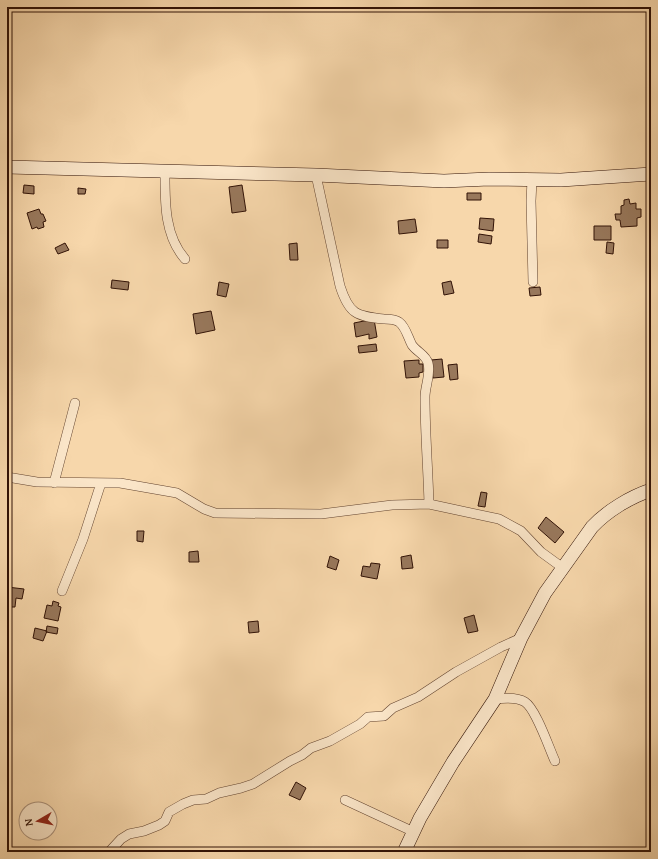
<svg xmlns="http://www.w3.org/2000/svg" width="658" height="859" font-family="'Gentium Book Plus',serif">
	<rect width="100%" height="100%" fill="#f7d7ab"/>
	<filter id="stains"><feTurbulence type="fractalNoise" baseFrequency=".005" numOctaves="4"/><feColorMatrix values="0 0 0 0 .2 0 0 0 0 .09 0 0 0 0 .02 0 0 0 .5 -.17"/></filter>
	<radialGradient id="worn" r=".72"><stop offset=".6" stop-color="#630" stop-opacity="0"/><stop offset="1" stop-color="#630" stop-opacity=".3"/></radialGradient>
	<path fill="#98785c" stroke="#311206" d="M24,185L34,186V194L23,193Z
		M242,185L246,211L232,213L229,187Z
		M78,188L86,189L85,194H78Z
		M467,193H481V200H467Z
		M629,199L630,204L636,203V209H641V217L637,218V226L621,227L620,220H616L615,214H621V206L624,205V200Z
		M39,209L41,214H43L46,221L43,222L44,227L38,229L37,227L32,229L27,213Z
		M480,218L494,219L493,231L479,229Z
		M415,219L417,232L399,234L398,221Z
		M594,226H611V240H594Z
		M479,234L492,236L491,244L478,242Z
		M437,240H448V248H437Z
		M607,242L614,243L613,254L606,253Z
		M65,243L69,250L58,254L55,248Z
		M297,243L298,260H290L289,244Z
		M112,280L129,282L128,290L111,288Z
		M451,281L454,293L444,295L442,283Z
		M219,282L229,284L226,297L217,295Z
		M540,287L541,295L530,296L529,288Z
		M211,311L215,330L196,334L193,314Z
		M374,319L377,337L369,339V334L356,337L354,323Z
		M376,344L377,351L359,353L358,346Z
		M442,359L444,377L433,378L431,360Z
		M419,360V364H423V372L419,373V377L406,378L404,361Z
		M457,364L458,379L450,380L448,365Z
		M481,492L487,493L485,507L478,506Z
		M546,517L564,532L555,543L538,528Z
		M137,531H144L143,542L137,541Z
		M198,551L199,562H189V552Z
		M411,555L413,568L402,569L401,557Z
		M330,556L339,560L336,570L327,567Z
		M371,563L380,564L377,579L361,576L363,566L370,567Z
		M7,587L24,589L22,599L16,598L15,607H7Z
		M53,601L59,603L58,606L61,607L58,621L44,618L47,605L52,606Z
		M474,615L478,631L468,633L464,618Z
		M258,621L259,632L249,633L248,622Z
		M47,626L58,628L57,634L46,632Z
		M35,628L47,631L43,641L33,638Z
		M296,782L306,788L300,800L289,795Z"/>
	<g fill="none" stroke-linecap="round" stroke-linejoin="round">
		<defs>
			<path id="street" d="M165,171C165,201 164,235 185,259
				M316,175L340,286C349,314 356,316 384,319C388,319 395,319 399,322C406,327 408,338 412,345C417,352 426,355 428,363C431,374 425,386 425,397C425,432 428,468 429,504
				M532,180L531,201L533,282
				M7,477L37,482L120,483L177,493L204,509L215,513L321,514L392,505L429,504L499,519L521,531L541,552L563,568
				M54,483L75,403
				M62,591L83,539L101,483
				M495,699C504,698 517,697 525,702C536,709 549,748 555,761
				M345,800L414,832
				M109,852L121,839L129,834L144,831L159,825L165,821L169,812L183,804L193,800L206,799L219,793L241,788L253,784L290,761L302,755L311,748L330,741L360,724L368,717L384,716L393,708L418,697L456,672L501,647L521,638"/>
			<path id="secondary" d="M7,167L316,175L444,181L489,179L561,180L651,174
				M404,852L420,818L453,762L495,699L521,638L545,593L592,527C607,511 630,497 651,490"/>
		</defs>
		<use href="#street" stroke="#62432f" stroke-width="10"/>
		<use href="#secondary" stroke="#311206" stroke-width="14"/>
		<use href="#street" stroke="#fae5c8" stroke-width="9"/>
		<use href="#secondary" stroke="#fae5c8" stroke-width="13"/>
	</g>
	<rect width="658" height="859" fill="none" stroke="#f7d7ab" stroke-width="24"/>
	<rect x="8" y="8" width="642" height="843" fill="none" stroke="#311206" stroke-width="2"/>
	<rect x="12" y="12" width="634" height="835" fill="none" stroke="#311206"/>
	<g transform="translate(38 821) rotate(261)"><circle r="19" fill="#fae5c8" stroke="#aa917a"/>
	<path d="M0-3L7 15L0 10L-7 15Z" fill="#8f2418"/>
	<text y="-6" font-size="11" font-weight="bold" text-anchor="middle" fill="#311206">N</text>
	</g>
	<rect width="100%" height="100%" filter="url(#stains)"/>
	<rect width="100%" height="100%" fill="url(#worn)"/>
</svg>
